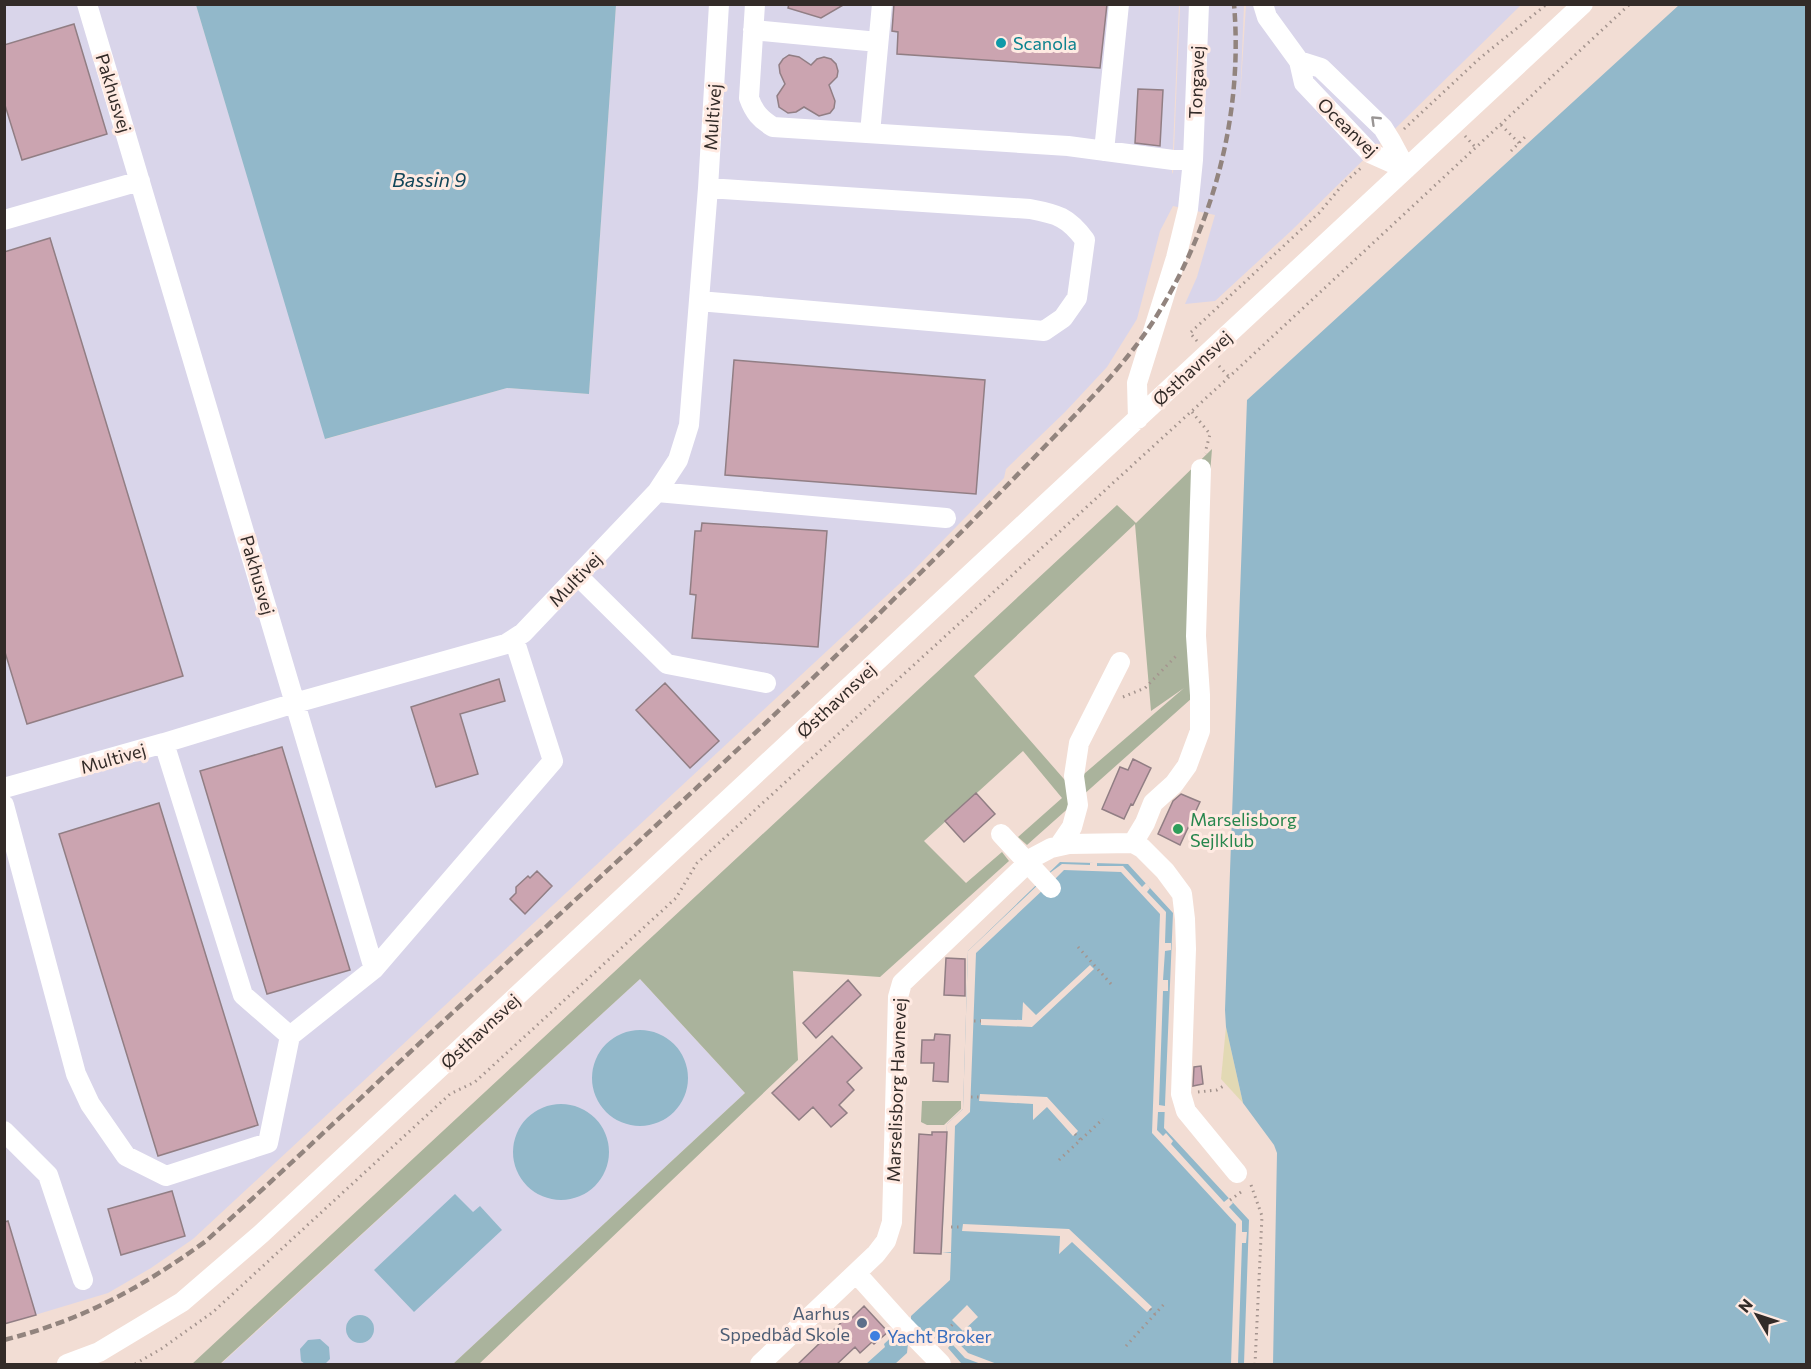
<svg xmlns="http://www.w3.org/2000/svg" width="1811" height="1369" font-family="Commissioner,sans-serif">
	<rect width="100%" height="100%" fill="#f2ddd4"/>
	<path fill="#d9d5ea" d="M5,5H196L326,439L507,388L589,394L616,5H1179L1172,172L1173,174L1180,5H1244L1240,100L1246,5H1521L1291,231L1215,301L1185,304L1197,277L1215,215L1173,206L1160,231L1137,319L1107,367L1065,412L1006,469L1004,478L911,573L193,1239L151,1268L108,1293L5,1324Z
		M640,979L745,1093L453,1364H221Z"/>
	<path fill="#aab39c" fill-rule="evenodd" d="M1212,449L1192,698L1027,845L1018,837L1062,798L1023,751L924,841L966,883L1002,852L1009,861L880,977L793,971L798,1060L479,1364H453L745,1093L640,979L220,1364H192L1117,505L1136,523ZM1135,524L1151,711L1184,688L1070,786L974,676Z
		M922,1101H961V1109L944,1125H927L921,1122Z"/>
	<path fill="#e2d9b4" d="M1226,1027L1243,1103L1221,1079Z"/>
	<path fill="#92b8ca" d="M196,5H616L589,394L507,388L325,439Z
		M1679,5H1806V1364H1273L1277,1153L1274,1145L1243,1103L1226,1027L1225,1010L1247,400Z
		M1060,862L1128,864L1173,913L1164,1128L1249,1220L1244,1364H964L961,1363L948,1348L951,1344L941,1333L935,1338L929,1332L921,1331L908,1343L907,1353L895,1364H866L885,1347L884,1344L911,1319V1316L950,1280L951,1253L942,1252L947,1124L963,1109L968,951Z
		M592 1078a48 48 0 1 1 96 0a48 48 0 1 1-96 0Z
		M513 1152a48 48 0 1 1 96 0a48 48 0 1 1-96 0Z
		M455,1194L473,1212L480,1206L502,1230L414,1312L374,1270Z
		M346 1329a14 14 0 1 1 28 0a14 14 0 1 1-28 0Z
		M320,1339L329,1347L330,1359L325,1364H305L301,1361L300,1349L308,1340Z"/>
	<path fill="#f2ddd4" d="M1090,863H1097V866H1123L1142,887L1146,883L1150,888L1147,892L1166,912L1165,943H1171V950L1165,951L1163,980H1168V991H1163L1159,1105L1165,1106V1112H1158L1157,1130L1163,1136L1166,1133L1173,1141L1171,1144L1224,1202L1229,1198L1233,1203L1229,1207L1242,1221V1232H1247L1246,1243H1242L1238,1364H1231L1236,1224L1152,1133L1160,914L1121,872L1064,870L1052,882L1047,875L1062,864L1090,865Z
		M1041,882L1046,887L976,953L970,1112L955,1126L951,1252H942L947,1124L963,1109L968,951Z
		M1090,965L1094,969L1032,1027L981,1025V1019L1022,1020L1023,1002L1036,1015Z
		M980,1094L1047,1097L1078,1131L1073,1136L1047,1107L1033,1120V1104L979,1101Z
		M963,1224L1069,1229L1152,1307L1147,1312L1072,1242L1059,1254L1060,1236L962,1231Z
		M967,1305L978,1317L963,1331L952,1320Z
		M945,1329L968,1353L997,1364H981L965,1358L941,1332Z"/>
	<path fill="#cba4b0" stroke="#917e84" stroke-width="1.5" d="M789,4H845L821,18L788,8Z
		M894,4H1107L1100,68L897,54L898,32L892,31Z
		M74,24L107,134L22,160L4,102V45Z
		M789,55L799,57L811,65L817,59L824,57L831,59L836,64L838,71L837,77L829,85L835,101L834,108L830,113L819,116L804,107L796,112L788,113L779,107L777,96L785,84L780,73L779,65L783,59Z
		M1138,89L1163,90L1160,146L1135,143Z
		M50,238L183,676L27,724L4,649V252Z
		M734,360L985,380L976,494L725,475Z
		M702,523L827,531L818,647L692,638L696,595L690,594L695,531H701Z
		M499,679L505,701L460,714L478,774L436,787L411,707Z
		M665,683L719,741L690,768L636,710Z
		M282,747L350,970L267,994L200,771Z
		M1133,759L1151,768L1133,805L1131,804L1124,819L1102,809L1120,767L1128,770Z
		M976,793L995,814L964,842L945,821Z
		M1181,794L1200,802L1180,845L1158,834L1173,801Z
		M159,803L258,1125L158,1156L59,834Z
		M537,871L552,886L525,914L510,899L516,893V887L528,876L530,878Z
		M946,958L965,959V996L944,995Z
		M848,980L861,995L816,1038L803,1023Z
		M935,1034L950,1035L948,1082L933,1081L934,1063H921L922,1040H934Z
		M832,1036L862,1068L847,1082L854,1090L839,1105L847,1113L831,1127L813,1107L799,1120L772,1093Z
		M1201,1066L1203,1084L1193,1086L1194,1067Z
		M932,1132H947L941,1254L914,1253L919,1134L932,1135Z
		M172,1191L185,1236L121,1255L108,1209Z
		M8,1221L36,1315L4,1324V1222Z
		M864,1306L888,1332L874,1344L872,1342L860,1353L855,1347L836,1365H797L849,1315L852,1318Z"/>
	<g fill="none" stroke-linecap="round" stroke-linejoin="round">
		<path stroke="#a4948e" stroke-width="3" stroke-dasharray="1.5 4.5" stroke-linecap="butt" d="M1501,125L1519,143
			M1404,129L1480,58L1547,4
			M1465,136L1476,148
			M1511,151L1525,137
			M1197,341L1190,333L1319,213L1345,182L1361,168
			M1219,366L1229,377
			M1192,412L1210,434L1205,453
			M1123,697L1145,688L1178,654
			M1078,947L1111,984
			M974,1021H981
			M1198,1092L1217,1090L1225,1085
			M971,1097H980
			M1075,1134L1081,1140
			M1059,1160L1103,1119
			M1251,1185L1262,1216L1255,1364
			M1230,1200L1241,1192
			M951,1227H963
			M1150,1309L1155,1314
			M947,1330L955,1322
			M1126,1346L1165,1303
			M135,1364L161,1349L213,1312L450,1094L475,1082L676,898L697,863L1229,377L1630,4"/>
		<path stroke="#fff" stroke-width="20" d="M87,4L374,969
			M755,4L749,98C754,112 760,119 773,127L1068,146L1173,160H1193
			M1263,4L1267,17L1299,61L1304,83L1370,153L1406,169
			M753,30L878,42
			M1299,61L1321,68L1383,128L1391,141L1406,169
			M870,133L882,4
			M1104,151L1119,4
			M4,220L140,181
			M699,301L1044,331L1063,318L1077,298L1085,240C1068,217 1057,214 1030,209L708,188
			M1138,419L1137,383L1176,258L1188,209L1193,160L1199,4
			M657,492L946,518
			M578,576L667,664L766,683
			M164,743L243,995L290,1036L374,969L553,761L514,639
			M4,788L164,743L295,703L506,644L523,633L657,492L678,460L689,425L708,188L719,4
			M4,805L76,1074L90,1104L126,1156L166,1176L268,1143L290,1036
			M1001,834L1051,888
			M1133,843L1145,823L1153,803L1174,784L1187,766L1200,731V695L1196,636L1201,469
			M1059,846L1072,827L1078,805L1074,776L1079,743L1120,662
			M4,1131L48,1175L83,1280
			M856,1273L901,1323L941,1364
			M67,1364L99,1352L182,1302L261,1234L1583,4
			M760,1364L876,1254L886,1241L892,1222L898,997L902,983L1034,857L1051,848L1069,844L1133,843L1142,848L1165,871L1182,894L1185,919L1186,949L1181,1094L1186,1111L1237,1173"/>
		<path stroke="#92847e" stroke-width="4.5" stroke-dasharray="9 4.5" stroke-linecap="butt" d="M4,1340C83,1320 141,1288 206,1241C301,1155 393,1067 487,981C626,853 765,727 899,594C950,544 1001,492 1051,440C1091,398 1133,357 1162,307C1216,216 1243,110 1234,4"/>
	</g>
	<defs><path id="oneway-chevron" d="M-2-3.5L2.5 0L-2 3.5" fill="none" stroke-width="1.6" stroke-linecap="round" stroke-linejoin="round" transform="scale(1.5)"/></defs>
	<use stroke="#999594" href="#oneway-chevron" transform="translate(1375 120) rotate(-136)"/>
	<circle fill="#0f9aa8" stroke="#ffeae2" stroke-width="2" cx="1001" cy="43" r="6"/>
	<circle fill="#2e9e5b" stroke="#ffeae2" stroke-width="2" cx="1178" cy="829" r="6"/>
	<circle fill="#5c6f8a" stroke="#ffeae2" stroke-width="2" cx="862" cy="1323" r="6"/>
	<circle fill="#3f7fe0" stroke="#ffeae2" stroke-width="2" cx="875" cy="1336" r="6"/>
	<g text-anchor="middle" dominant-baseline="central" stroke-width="6" stroke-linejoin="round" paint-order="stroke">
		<g font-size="18" fill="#0d838f" stroke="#ffeae2" text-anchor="start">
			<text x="1013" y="43">Scanola</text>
		</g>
		<g font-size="18" fill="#332b28" stroke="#ffeae2">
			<text transform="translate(1196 82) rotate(-88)">Tongavej</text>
			<text transform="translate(114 93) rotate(73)">Pakhusvej</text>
			<text transform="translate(712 117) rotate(-86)">Multivej</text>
			<text transform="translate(1348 127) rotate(44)">Oceanvej</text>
			<text transform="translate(1192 368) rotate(-43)">Østhavnsvej</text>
			<text transform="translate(258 575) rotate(74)">Pakhusvej</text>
			<text transform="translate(575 579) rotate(-46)">Multivej</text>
			<text transform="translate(836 700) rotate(-43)">Østhavnsvej</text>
			<text transform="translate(113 758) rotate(-16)">Multivej</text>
			<text transform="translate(480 1031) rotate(-43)">Østhavnsvej</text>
			<text transform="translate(896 1090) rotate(-88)">Marselisborg Havnevej</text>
		</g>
		<g font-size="18" fill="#27864d" stroke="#ffeae2" text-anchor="start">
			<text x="1190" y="819">Marselisborg<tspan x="1190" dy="21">Sejlklub</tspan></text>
		</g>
		<g font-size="18" fill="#4e5e75" stroke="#ffeae2" text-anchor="end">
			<text x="850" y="1313">Aarhus<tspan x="850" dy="21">Sppedbåd Skole</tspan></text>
		</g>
		<g font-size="18" fill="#366cbe" stroke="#ffeae2" text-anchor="start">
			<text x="887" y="1336">Yacht Broker</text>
		</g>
		<g font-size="20" font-style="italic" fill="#13475a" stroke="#ffeae2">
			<text x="429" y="179">Bassin 9</text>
		</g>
	</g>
	<rect width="1811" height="1369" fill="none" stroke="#332b28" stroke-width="12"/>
	<g transform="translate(1757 1315) rotate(309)" stroke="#ffeae2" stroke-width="4.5" paint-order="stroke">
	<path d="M0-4.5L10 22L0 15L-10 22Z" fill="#332b28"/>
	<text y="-9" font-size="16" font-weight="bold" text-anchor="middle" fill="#332b28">N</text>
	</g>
</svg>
